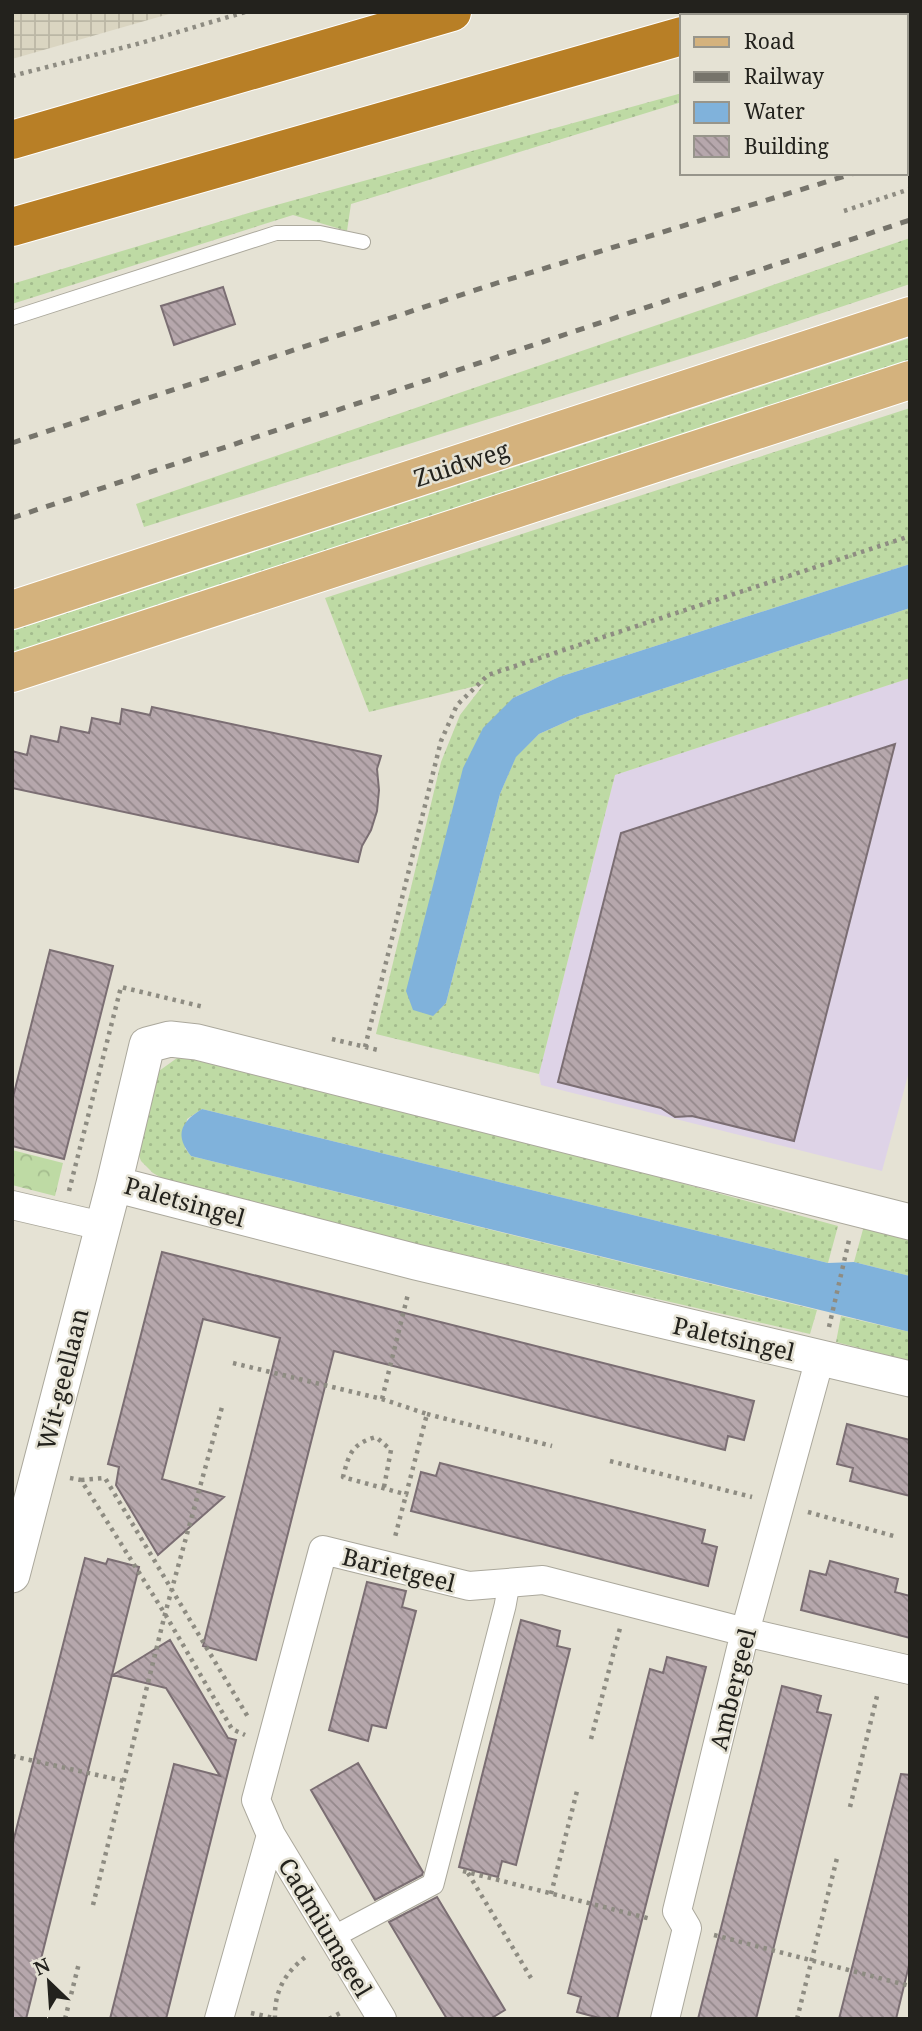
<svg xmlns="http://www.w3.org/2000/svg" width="922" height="2031" font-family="'Noto Serif',serif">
	<defs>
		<pattern id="industrial-grid" width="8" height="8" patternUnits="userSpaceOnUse" patternTransform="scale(1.75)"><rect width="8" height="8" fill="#dad5c1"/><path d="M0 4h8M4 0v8" fill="none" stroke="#bbb7a5"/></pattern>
		<pattern id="grass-dots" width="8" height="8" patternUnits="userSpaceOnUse" patternTransform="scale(1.75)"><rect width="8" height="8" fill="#bedaa4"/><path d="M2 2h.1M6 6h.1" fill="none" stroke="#a3bb8d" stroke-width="1.8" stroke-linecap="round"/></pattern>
		<pattern id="forest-crowns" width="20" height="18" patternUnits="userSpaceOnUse" patternTransform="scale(1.75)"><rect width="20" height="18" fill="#bedaa4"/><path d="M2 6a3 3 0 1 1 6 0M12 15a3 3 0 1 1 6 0" fill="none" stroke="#a3bb8d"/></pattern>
		<pattern id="building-back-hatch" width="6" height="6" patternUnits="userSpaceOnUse" patternTransform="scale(1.75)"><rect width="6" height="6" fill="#b6a7ac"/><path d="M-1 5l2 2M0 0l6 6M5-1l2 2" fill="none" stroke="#94888b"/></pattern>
	</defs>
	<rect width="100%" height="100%" fill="#e5e2d4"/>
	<path fill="url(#industrial-grid)" d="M12,12H176L12,59Z"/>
	<path fill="#ded3e7" d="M910,678V1068L882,1171L541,1085L539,1074L615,775Z"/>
	<path fill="url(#grass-dots)" d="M682,93V102L351,204L347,231L293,215L12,304V284L262,209Z
		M910,238V284L747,338L144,527L136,504Z
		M910,338V367L12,660V631Z
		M910,408V564L559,677L513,698L432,1016L446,1003L500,794L516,756L539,734L579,716L910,608V678L615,775L539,1074L376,1034L441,762L460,715L484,684L369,712L325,598Z
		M195,1056L403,1107L838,1226L828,1263L202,1109L187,1119L185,1148L191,1156L817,1310L810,1334L182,1190L153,1173L141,1161L136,1148L146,1088L159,1071L177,1058Z
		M865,1222L910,1233V1276L854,1262Z
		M841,1316L910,1332V1361L836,1342Z"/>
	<path fill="url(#forest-crowns)" d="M12,1150L63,1163L55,1196L12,1185Z"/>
	<path fill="#80b2db" d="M910,564V608L579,716L539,734L516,757L500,794L446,1003L433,1016L413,1010L406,991L463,768L483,728L513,698L559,677Z
		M202,1109L828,1263L854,1262L910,1276V1332L191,1156C174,1135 181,1122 202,1109Z"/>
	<path fill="url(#building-back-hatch)" stroke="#7b6e73" stroke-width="2" d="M223,287L235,324L174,345L161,306Z
		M152,707L381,756L377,769L379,790L377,811L371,830L362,846L358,862L12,788V751L27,755L31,736L58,742L61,727L89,733L92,718L120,724L122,709L150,715Z
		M895,744L794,1141L692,1116L675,1117L661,1108L558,1082L621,833Z
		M50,950L113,966L64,1159L12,1146V1101Z
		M162,1252L754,1401L744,1440L728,1436L725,1450L334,1351L256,1660L203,1646L280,1338L203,1319L162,1479L224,1497L158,1555L116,1485L119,1467L108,1464Z
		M847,1424L910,1440V1496L850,1481L853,1468L837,1464Z
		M440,1463L705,1530L702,1543L717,1547L708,1586L411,1511L421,1472L436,1476Z
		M85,1558L106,1564L108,1559L139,1567L26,2019H12V1846Z
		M830,1561L898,1579L895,1592L910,1596V1638L801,1610L810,1571L826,1575Z
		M367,1582L406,1591L402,1607L416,1611L386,1728L372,1725L368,1741L329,1730Z
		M521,1620L560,1631L557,1646L570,1649L516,1865L502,1861L498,1877L459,1867Z
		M170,1640L228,1738L236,1740L166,2019H110L174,1764L220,1776L166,1688L113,1675Z
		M667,1657L706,1667L617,2019H603L577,2012L581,1997L568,1993L650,1669L663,1673Z
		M782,1686L821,1696L817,1712L831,1715L756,2019H698Z
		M358,1763L423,1872L422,1875L375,1900L311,1790Z
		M901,1774L910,1775V1961L896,2019H839Z
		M437,1897L505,2010L490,2019H447L389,1922Z"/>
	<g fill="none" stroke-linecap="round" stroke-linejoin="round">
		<defs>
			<path id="service" d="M12,318L276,233H320L363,242"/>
			<path id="pedestrian" d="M333,1937L433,1884L505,1606L509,1584"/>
			<path id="minor" d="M12,1205L102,1226
				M271,1835L382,2019
				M219,2019L271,1835L256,1800L323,1550L469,1586L543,1580L745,1632L910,1670
				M665,2019L687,1928L677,1911L745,1632L820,1358"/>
			<path id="tertiary" d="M114,1184L416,1262L910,1379
				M12,1575L114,1184L147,1045L170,1039L197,1042L910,1222"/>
			<path id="primary" d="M12,610L910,316
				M12,673L910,380"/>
			<path id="motorway" d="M756,16L769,12
				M12,140L452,12
				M12,227L682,36"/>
		</defs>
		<use href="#service" stroke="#aba89c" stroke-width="16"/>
		<use href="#pedestrian" stroke="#aba89c" stroke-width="23"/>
		<use href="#minor" stroke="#aba89c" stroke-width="30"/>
		<use href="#tertiary" stroke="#aba89c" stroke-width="37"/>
		<use href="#primary" stroke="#fff" stroke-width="40"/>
		<use href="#motorway" stroke="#fff" stroke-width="40"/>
		<path stroke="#8e8c82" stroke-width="4.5" stroke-dasharray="3.5 5" stroke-linecap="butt" d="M12,76L141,43L245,12
			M844,211L910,189
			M332,1039L378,1050
			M365,1047L441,741L457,705L488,675L910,536
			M69,1191L121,987L204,1007
			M829,1327L849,1240
			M233,1363L382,1399L427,1414L395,1537
			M382,1399L408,1294
			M427,1414L552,1446
			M610,1461L752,1497
			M70,1478L81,1480L165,1614L232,1729L245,1735
			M81,1480L105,1478L248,1717
			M384,1487L391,1450L376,1437C352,1444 349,1453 343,1477L408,1495
			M808,1512L897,1537
			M591,1739L620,1628
			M12,1756L124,1781
			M850,1807L878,1692
			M463,1871L651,1919
			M468,1873L531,1978
			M551,1894L578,1787
			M93,1905L165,1614L222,1407
			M714,1935L910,1986
			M251,2013L274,2018
			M65,2019L79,1963
			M275,2019C274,1991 285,1972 308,1955
			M329,2019L342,2012
			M797,2019L838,1854"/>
		<use href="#service" stroke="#fff" stroke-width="14"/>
		<use href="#pedestrian" stroke="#fff" stroke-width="21"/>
		<use href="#minor" stroke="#fff" stroke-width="28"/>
		<use href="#tertiary" stroke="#fff" stroke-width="35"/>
		<use href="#primary" stroke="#d4b27d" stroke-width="38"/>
		<use href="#motorway" stroke="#b87f26" stroke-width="38"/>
		<path stroke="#76746b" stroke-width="5" stroke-dasharray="9 9" stroke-linecap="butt" d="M906,158L910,157
			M12,443L497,283L855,173
			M12,518L910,220"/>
	</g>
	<g text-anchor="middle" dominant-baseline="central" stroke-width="5" stroke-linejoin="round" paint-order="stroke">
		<g font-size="24" fill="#23221d" stroke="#e5e2d4">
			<text transform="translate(461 463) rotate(-18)">Zuidweg</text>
			<text transform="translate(185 1201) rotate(16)">Paletsingel</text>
			<text transform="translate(734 1338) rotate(13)">Paletsingel</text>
			<text transform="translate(62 1379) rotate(-76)">Wit-geellaan</text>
			<text transform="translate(399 1569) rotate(14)">Barietgeel</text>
			<text transform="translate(732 1689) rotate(-76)">Ambergeel</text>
			<text transform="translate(326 1927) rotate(59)">Cadmiumgeel</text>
		</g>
	</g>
	<rect width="922" height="2031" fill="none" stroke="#23221d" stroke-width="28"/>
	<rect x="680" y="14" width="228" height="161" fill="#e5e2d4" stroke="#97958b" stroke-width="2"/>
	<rect x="694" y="37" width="35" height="10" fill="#d4b27d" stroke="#97958b" stroke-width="2"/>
	<text x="744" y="49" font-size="21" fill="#23221d">Road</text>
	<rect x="694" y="72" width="35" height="10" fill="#76746b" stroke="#97958b" stroke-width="2"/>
	<text x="744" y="84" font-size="21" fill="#23221d">Railway</text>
	<rect x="694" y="102" width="35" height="21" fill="#80b2db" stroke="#97958b" stroke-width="2"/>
	<text x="744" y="119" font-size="21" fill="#23221d">Water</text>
	<rect x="694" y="136" width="35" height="21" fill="url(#building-back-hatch)" stroke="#97958b" stroke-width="2"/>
	<text x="744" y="154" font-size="21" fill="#23221d">Building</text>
	<g transform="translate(49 1982) rotate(335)" stroke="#e5e2d4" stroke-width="5" paint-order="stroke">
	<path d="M0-5L12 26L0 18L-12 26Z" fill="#23221d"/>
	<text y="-10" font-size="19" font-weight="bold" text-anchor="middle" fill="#23221d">N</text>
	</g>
</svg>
